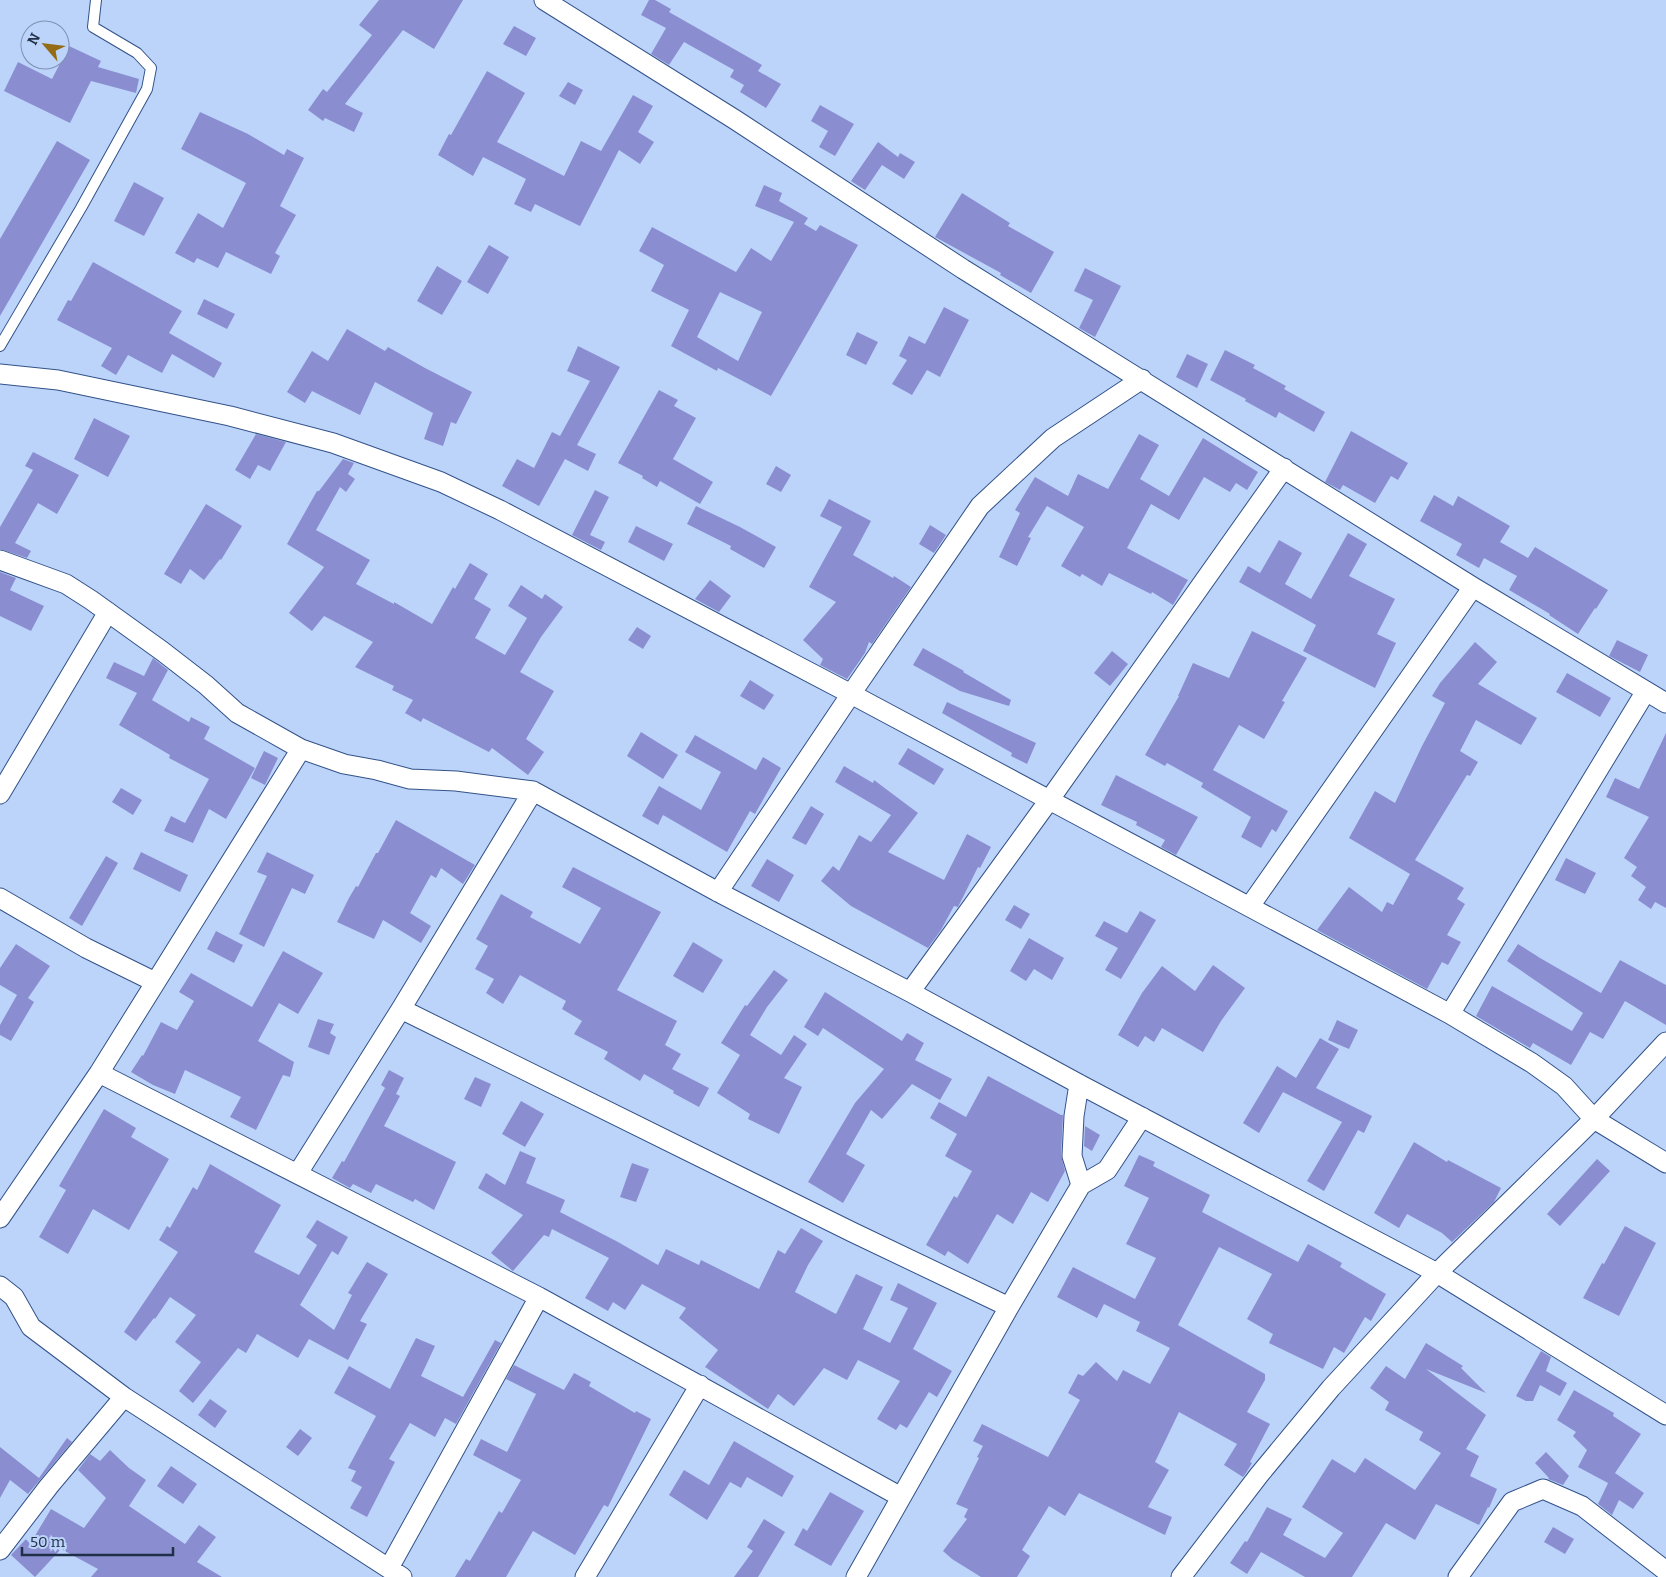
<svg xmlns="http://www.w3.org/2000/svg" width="1666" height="1577" font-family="Bitter,serif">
	<rect width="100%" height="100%" fill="#bcd4fa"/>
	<path fill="#8a8ed1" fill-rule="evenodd" d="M379,0H463L434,49L403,30L345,104L363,113L354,132L325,118L323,121L308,110L323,89L327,92L372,35L359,25Z
		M649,0H655L671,9L669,12L762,65L758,71L781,84L766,108L740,92L744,85L730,77L734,70L684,42L669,65L651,54L666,28L641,15Z
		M514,26L536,38L526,56L503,44Z
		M69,46L101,61L98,67L139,79L136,93L91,81L70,123L4,91L18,62L52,79Z
		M487,71L525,93L497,142L564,176L581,141L601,151L633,95L653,106L638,132L654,142L640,164L619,150L580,226L535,204L531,212L514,204L526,179L483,157L473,176L438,155L449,134L451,135Z
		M568,82L583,90L575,105L559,96Z
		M820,105L854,124L835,156L819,147L828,131L811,121Z
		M200,112L248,134L284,155L287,149L304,158L280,206L296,215L275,253L280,256L271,274L226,252L218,268L197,258L194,263L175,253L198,213L223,228L246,183L181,149Z
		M57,141L90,160L0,316V239Z
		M878,142L898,157L900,153L915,162L904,179L882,165L865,190L851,181Z
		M134,182L164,198L144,236L114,221Z
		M764,185L782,193L779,201L808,218L804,224L816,231L820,225L858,245L771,396L718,368L717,371L671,346L689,310L651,291L664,265L639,251L652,227L736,272L751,248L771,261L794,222L755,206ZM720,292L762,312L738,361L697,337Z
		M962,193L1010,223L1008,226L1054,252L1031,293L1000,275L1001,273L935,237Z
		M489,245L509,257L488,294L467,282Z
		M93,262L182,311L169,333L222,363L214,378L172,354L162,373L128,355L116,375L101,366L112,348L57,320L68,300L71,301Z
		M437,266L462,281L442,315L417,301Z
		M1085,268L1121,286L1095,337L1079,328L1093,300L1074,291Z
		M204,299L235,314L227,329L197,314Z
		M944,307L969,320L940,377L927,370L912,395L892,384L907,360L899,356L909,336L925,344Z
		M347,329L385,351L388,347L425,368L472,392L456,424L451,422L443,446L424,439L433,413L375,382L360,415L312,391L305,403L287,392L312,351L328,361Z
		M857,332L878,342L866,365L846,355Z
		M578,346L620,367L577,445L596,454L588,471L565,459L539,506L502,486L517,459L534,468L552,432L560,436L590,381L567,371Z
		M1225,350L1255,365L1253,368L1286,386L1284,389L1325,412L1314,432L1279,412L1276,418L1245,401L1246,399L1210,380Z
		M1187,354L1208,364L1197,388L1176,377Z
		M659,390L678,400L674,406L696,418L673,459L713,482L700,504L660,481L657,487L642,478L643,476L618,463Z
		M94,418L130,436L108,477L74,459Z
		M1351,431L1408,463L1398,480L1391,476L1375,503L1343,485L1340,490L1325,482Z
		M256,434L286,442L270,471L258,465L250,479L235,470Z
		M1139,434L1159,445L1140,479L1169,496L1203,438L1258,472L1247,490L1236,483L1230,492L1204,477L1179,520L1151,504L1127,548L1188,580L1173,605L1152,592L1151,594L1109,573L1102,586L1082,574L1080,577L1061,566L1084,527L1047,506L1028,537L1031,538L1017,566L999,557L1020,513L1015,510L1035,477L1068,496L1078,474L1108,489Z
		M33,452L79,475L57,514L38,503L15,543L31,551L27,558L0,549V527L33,470L25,466Z
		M343,459L354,463L348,474L355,479L346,492L340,487L316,530L370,560L356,584L394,604V602L432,624L453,587L455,589L470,563L488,574L474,599L491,609L475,638L505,655L527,618L508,606L521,585L542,599L545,594L563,607L541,637L520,672L554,691L526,739L544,752L528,775L492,748L489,752L423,718L421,722L405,713L413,700L392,690L394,686L355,667L373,642L324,616L312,631L289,613L324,567L287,544L317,491H319Z
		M776,466L791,475L781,492L766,484Z
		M595,490L609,497L590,535L605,542L601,550L572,535Z
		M1434,495L1453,506L1458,496L1510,526L1500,542L1528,558L1535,547L1608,590L1596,609L1595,608L1578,634L1549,615L1550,614L1509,590L1517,576L1484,558L1479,568L1456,555L1462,544L1420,521Z
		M829,499L871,521L853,555L893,578L894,576L911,587L872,644L869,642L865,653L847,679L820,665L823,659L803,640L836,602L809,587L842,527L820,516Z
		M206,504L242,526L221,560L220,559L204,580L190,569L181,584L164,574Z
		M696,506L740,527L776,547L764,568L730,549L731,546L687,524Z
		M930,525L946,535L934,553L919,544Z
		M636,526L673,544L664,561L628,542Z
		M1348,533L1367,544L1349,576L1395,599L1377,634L1396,643L1375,688L1303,651L1316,625L1239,582L1248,566L1260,573L1279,540L1302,553L1285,584L1311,599Z
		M0,572L16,578L10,590L44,606L31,631L0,616Z
		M710,580L731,596L719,612L695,599Z
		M637,627L651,636L643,649L628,640Z
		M1252,631L1307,658L1282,701L1285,702L1264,739L1239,725L1213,770L1288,811L1276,832L1272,829L1261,848L1241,837L1251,817L1201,787L1203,783L1167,763L1165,766L1145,755L1179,696H1178L1193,663L1229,678Z
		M1617,640L1648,655L1640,672L1609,656Z
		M1475,642L1497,662L1478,684L1537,718L1521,745L1476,720L1460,751L1478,762L1470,776L1467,775L1415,860L1464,888L1457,899L1465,904L1447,935L1461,942L1448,965L1442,962L1427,989L1317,930L1349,887L1382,912L1387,902L1393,905L1410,874L1349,838L1375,791L1395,803L1422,746L1445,703L1432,696L1440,683Z
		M923,648L964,671L963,672L1011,700L1009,706L960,691L913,665Z
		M1112,651L1128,664L1110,686L1094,673Z
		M153,658L168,670L152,700L189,722L191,717L210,727L204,739L255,768L226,819L209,809L193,843L164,831L171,816L185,823L209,779L169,758L170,755L119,725L137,693L106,678L114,662L144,676Z
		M1567,673L1611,698L1600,717L1556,692Z
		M750,680L774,695L764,710L740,696Z
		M947,702L1036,743L1027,764L1011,756L1012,753L942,713Z
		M641,732L678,755L663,779L627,756Z
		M1666,733V908L1655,902L1651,909L1638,900L1646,887L1631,876L1637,867L1624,858L1649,817L1606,797L1615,778L1639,789Z
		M695,735L756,770L763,757L781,768L755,814L750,811L727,852L663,815L658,825L642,816L659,786L701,810L721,772L685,752Z
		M908,748L944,769L934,785L898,764Z
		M264,751L278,758L265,785L251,778Z
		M844,766L873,783L874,780L918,813L888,852L944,880L967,834L991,847L980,868L978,867L958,907L954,906L941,930L928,948L851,906L821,881L833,866L839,871L859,835L871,842L891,815L835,782Z
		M1116,775L1198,817L1176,855L1161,847L1165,840L1136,825L1137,822L1101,805Z
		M121,788L142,800L133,815L112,802Z
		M811,806L824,814L806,845L792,838Z
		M396,820L475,865L463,884L441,868L436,878L431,875L410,913L431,926L421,943L383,920L374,939L337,922L349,898L356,886L358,887L376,853H378Z
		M141,852L188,875L180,892L133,869Z
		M267,852L314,875L305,894L292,888L264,947L239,934L267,876L257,872Z
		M106,856L118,863L82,926L69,918Z
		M1566,858L1596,873L1585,894L1555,880Z
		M767,859L794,875L779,902L751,886Z
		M573,867L661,912L617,990L677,1021L665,1045L681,1054L672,1069L709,1088L699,1107L673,1093L674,1091L644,1074L640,1081L604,1059L608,1052L574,1034L582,1021L562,1009L566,1001L520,975L503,1004L486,993L494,979L475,969L488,946L476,939L501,894L533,912L530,917L580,944L601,908L562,887Z
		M1014,905L1030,914L1021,929L1005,920Z
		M1140,911L1156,920L1121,979L1105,970L1118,948L1095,936L1104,921L1127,933Z
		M216,931L243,945L234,963L207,949Z
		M1029,938L1064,958L1052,980L1034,969L1026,981L1010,971Z
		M693,942L723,960L703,993L673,976Z
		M16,944L50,966L28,998L34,1002L11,1041L0,1035V1025L17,995L0,985V968Z
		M1518,944L1540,958L1601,993L1620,960L1666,985V1025L1625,1001L1603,1039L1590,1032L1571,1065L1533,1043L1530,1048L1476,1016L1492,986L1572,1031L1583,1013L1507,961Z
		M283,951L323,973L298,1014L279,1003L258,1041L294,1062L290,1077L283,1075L256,1130L230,1117L241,1097L185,1070L175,1094L153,1085L131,1072L142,1055L143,1056L161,1022L177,1030L194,1001L179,992L191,973L252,1007Z
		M1213,965L1245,988L1221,1021L1203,1052L1162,1028L1154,1042L1145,1036L1138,1047L1118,1035L1142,993L1162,966L1195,991Z
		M774,970L788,980L767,1007L750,1035L781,1055L794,1035L807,1044L784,1078L802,1087L779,1134L748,1119L750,1114L717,1093L740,1055L721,1043L745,1005L747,1006Z
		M825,992L902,1041L907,1033L924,1043L915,1060L952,1079L940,1100L912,1084L882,1119L871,1110L846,1154L865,1165L843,1203L808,1182L855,1103L884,1069L823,1028L818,1036L804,1027Z
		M318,1019L334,1024L330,1033L336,1037L329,1055L308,1047Z
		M1337,1020L1358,1030L1349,1049L1328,1040Z
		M1320,1038L1339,1049L1316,1088L1372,1116L1364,1133L1358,1130L1324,1191L1307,1181L1342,1122L1283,1092L1259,1133L1243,1123L1277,1066L1296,1078Z
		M389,1070L404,1078L396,1094L400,1096L384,1126L456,1162L434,1210L415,1199L413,1202L376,1184L371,1193L353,1184L350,1188L332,1178L342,1161L344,1162L385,1088L388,1090L381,1085Z
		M988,1076L1061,1115H1063L1061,1155L1065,1171L1048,1202L1031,1192L1013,1224L997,1214L968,1264L948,1251L945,1256L926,1245L954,1196L957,1198L972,1171L945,1156L957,1134L930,1118L939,1102L966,1117Z
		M475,1077L491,1084L481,1107L464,1099Z
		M521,1101L544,1114L525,1147L502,1134Z
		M104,1109L136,1128L131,1137L169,1159L129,1230L93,1209L68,1254L39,1237L66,1190L59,1186Z
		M1085,1126L1100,1135L1092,1151L1084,1146Z
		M1414,1142L1447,1162L1448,1160L1501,1188L1494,1202L1452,1242L1442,1233L1407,1214L1399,1228L1374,1213Z
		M520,1151L536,1158L526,1183L565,1200L560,1212L618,1242L658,1265L666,1249L699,1265L701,1260L759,1289L778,1250L785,1254L801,1228L823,1241L808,1265L795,1292L836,1314L856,1274L883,1287L863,1329L890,1343L908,1308L890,1300L898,1283L937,1303L913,1349L952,1371L937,1397L929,1392L907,1428L900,1424L896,1430L877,1419L900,1381L858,1360L847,1380L824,1368L794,1406L778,1394L768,1409L705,1367L718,1350L679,1318L686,1308L642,1284L625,1310L613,1302L608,1311L585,1298L609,1258L552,1229L549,1237L544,1235L513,1271L491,1253L523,1215L478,1188L486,1173L505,1185Z
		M1139,1155L1155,1162L1153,1166L1210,1195L1202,1212L1298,1262L1308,1244L1342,1263L1340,1267L1386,1294L1371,1321L1365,1317L1344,1353L1334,1347L1323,1369L1269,1343L1273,1334L1247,1319L1272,1274L1219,1247L1178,1325L1265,1374V1380L1247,1412L1270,1424L1250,1462L1252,1463L1246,1473L1243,1477L1224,1465L1237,1444L1179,1412L1155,1462L1169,1470L1148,1507L1172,1517L1165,1535L1079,1493L1065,1516L1049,1506L1022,1550L1030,1556L1017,1577H981L952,1559L943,1551L967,1519L964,1517L968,1509L956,1504L979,1458L977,1457L983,1446L973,1441L982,1424L1048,1457L1080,1400L1068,1393L1078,1374L1083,1376L1096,1362L1117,1381L1123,1370L1150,1384L1170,1348L1136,1331L1140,1322L1104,1304L1097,1318L1057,1297L1073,1267L1135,1299L1156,1258L1126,1244L1149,1198L1124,1186Z
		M1597,1159L1610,1171L1560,1226L1547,1214Z
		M632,1163L649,1169L636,1202L620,1197Z
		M210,1164L281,1205L254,1252L299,1275L317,1245L306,1237L317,1220L348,1237L338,1255L332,1251L300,1305L334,1330L352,1295L348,1293L367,1262L388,1274L360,1321L367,1324L348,1360L309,1339L298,1358L257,1334L246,1353L238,1348L193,1403L179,1391L201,1362L175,1342L196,1315L170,1297L155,1319L154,1318L136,1341L124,1332L178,1252L159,1240L167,1226L170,1228L193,1187L197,1190Z
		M1625,1226L1656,1243L1619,1316L1583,1298L1602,1263L1604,1264Z
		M416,1338L435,1346L421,1376L463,1397L495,1340L501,1343L456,1424L445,1418L435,1437L410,1423L389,1459L395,1462L367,1517L350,1508L362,1487L351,1481L356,1471L348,1468L376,1416L334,1393L349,1366L390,1389Z
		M1426,1343L1463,1366L1461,1368L1486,1393L1426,1369L1486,1415L1466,1449L1479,1456L1470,1476L1497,1489L1489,1508L1488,1507L1479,1525L1436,1504L1415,1540L1386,1523L1352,1577H1305L1261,1552L1247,1574L1230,1563L1245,1541L1247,1542L1267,1507L1292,1519L1283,1535L1325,1558L1343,1533L1302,1507L1332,1459L1355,1473L1365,1458L1415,1490L1441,1453L1419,1440L1423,1432L1385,1410L1389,1402L1370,1388L1386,1366L1405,1379Z
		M1541,1351L1551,1357L1546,1371L1567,1383L1560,1396L1540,1385L1533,1401H1526L1516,1396Z
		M514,1365L564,1390L574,1373L591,1382L589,1386L635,1413L636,1411L651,1419L608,1507L604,1505L575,1555L533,1531L506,1577H455L466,1559L470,1561L499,1511L502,1513L521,1480L473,1455L481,1439L507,1452L536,1394L506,1379Z
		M1574,1390L1614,1413L1613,1416L1641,1434L1615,1473L1644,1493L1633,1509L1619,1500L1612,1515L1598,1504L1608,1483L1578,1467L1587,1450L1573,1436L1576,1432L1557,1420Z
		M210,1399L227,1411L215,1428L198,1415Z
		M300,1429L312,1438L298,1456L286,1447Z
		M67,1438L72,1442L28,1494L10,1480L0,1498V1447L39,1478Z
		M734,1441L794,1476L782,1497L747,1477L741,1488L730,1482L707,1520L669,1495L684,1470L709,1485Z
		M110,1450L129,1468L146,1480L129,1506L185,1544L199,1525L216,1537L197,1562L222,1577H91L98,1569L61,1549L35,1577L11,1555L26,1539L30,1544L51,1509L84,1528L106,1498L78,1470L90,1454L100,1461Z
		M1546,1452L1569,1476L1563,1485L1548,1479L1549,1478L1535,1463Z
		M171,1466L197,1484L183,1504L157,1486Z
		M830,1492L864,1511L831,1566L794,1545L803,1528L807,1531Z
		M764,1519L785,1532L758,1577H734L753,1551L747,1547Z
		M1553,1527L1574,1539L1565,1554L1544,1542Z"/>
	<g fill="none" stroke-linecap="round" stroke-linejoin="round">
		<defs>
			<path id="lane" d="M0,346L81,208L147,89L151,68L137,53L93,27L96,0"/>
			<path id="street" d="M544,0L734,119L963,269L1473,587L1666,703
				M0,374L58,380L230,416L333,443L441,482L500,510L851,694L1450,1014L1532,1063L1564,1086L1594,1119L1666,1163
				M0,560L66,584L91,600L162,651L206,685L237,713L301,749L344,764L377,770L410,779L456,781L533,791L718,892L910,992L1079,1084L1437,1273L1666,1415
				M0,794L108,612
				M718,892L851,694L980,506L1053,438L1142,379
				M0,898L86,948L155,982
				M1250,906L1473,587
				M910,992L1050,799L1284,468
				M401,1009L852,1232L1009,1307
				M1450,1014L1646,691
				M99,1073L539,1297L901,1497
				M1079,1084L1074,1116L1072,1156L1081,1185
				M298,1173L401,1009L533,791
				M0,1218L99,1073L301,749
				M0,1286L14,1297L31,1327L124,1397L402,1577
				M0,1550L49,1486L124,1397
				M389,1568L539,1297
				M585,1577L700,1385
				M856,1577L1009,1307L1081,1185L1107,1170L1142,1117
				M1181,1577L1259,1475L1331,1388L1437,1273L1594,1119L1666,1042
				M1458,1577L1512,1502L1543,1489L1582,1506L1666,1571"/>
		</defs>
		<use href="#lane" stroke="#325289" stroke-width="12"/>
		<use href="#street" stroke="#325289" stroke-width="21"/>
		<use href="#lane" stroke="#fff" stroke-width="10"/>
		<use href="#street" stroke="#fff" stroke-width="19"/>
	</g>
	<g transform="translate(45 45) rotate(298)"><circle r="24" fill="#bcd4fa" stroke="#7e92b3"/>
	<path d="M0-4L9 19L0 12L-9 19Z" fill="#956c16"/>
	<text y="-8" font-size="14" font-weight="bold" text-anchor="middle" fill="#213049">N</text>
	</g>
	<path d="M22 1547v8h151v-8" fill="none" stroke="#213049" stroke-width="2.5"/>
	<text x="30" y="1547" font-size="15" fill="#213049" stroke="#bcd4fa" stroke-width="4" paint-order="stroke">50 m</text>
</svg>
